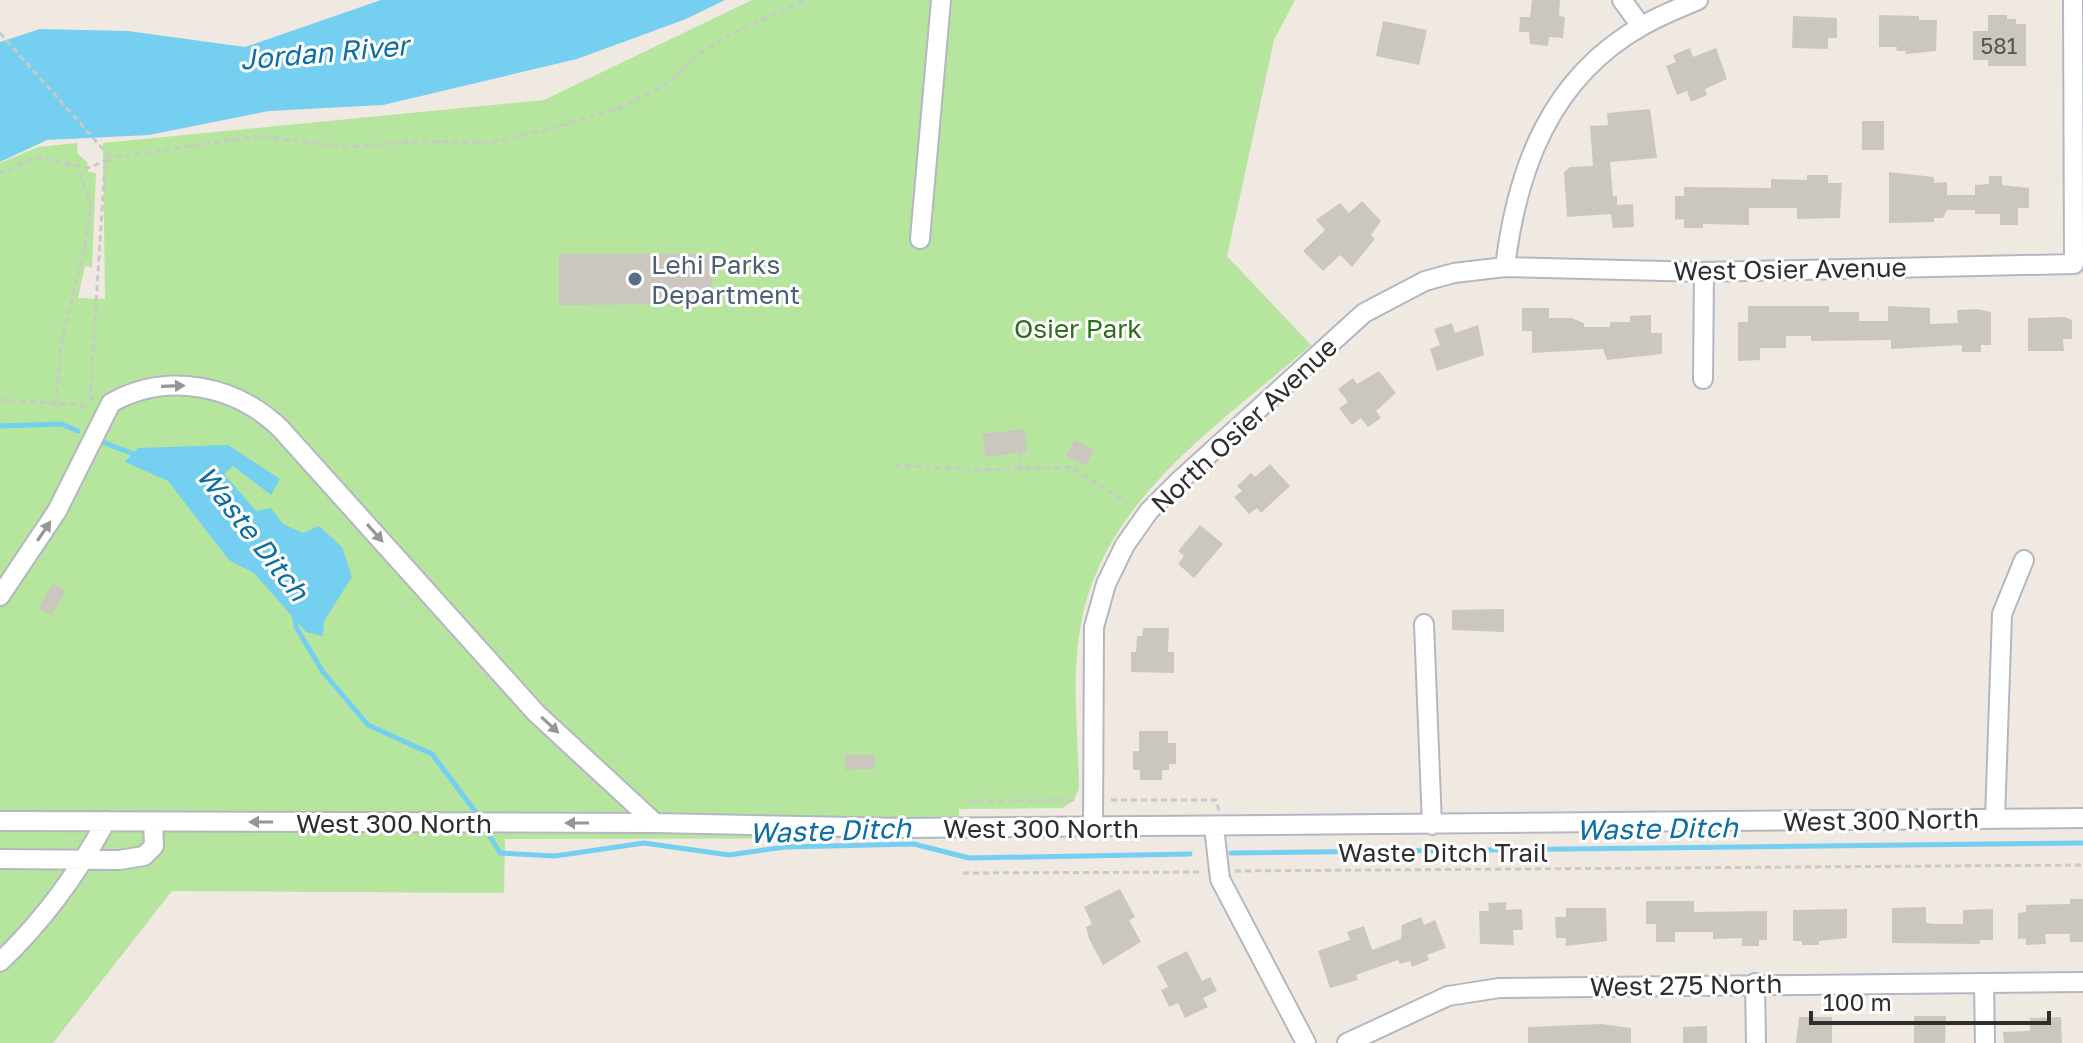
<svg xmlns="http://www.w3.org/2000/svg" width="2083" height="1043" font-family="'Golos Text',sans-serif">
	<rect width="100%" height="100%" fill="#efe9e1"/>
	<path fill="#b6e59e" d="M752,0H1295L1274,40L1227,256L1311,345C1221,424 1104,498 1081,624C1071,677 1078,734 1079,788L1074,800L1063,808L959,809V838L505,839L504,893L172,891L53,1043H0V163L38,147L77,143L78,154L87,162L88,172L96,173L92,268L85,266L78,298L105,299L103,143L544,100Z"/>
	<path fill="#75cff0" d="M381,0H725L686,19L577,59L383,105L269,111L149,135L47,140L0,162V42L40,29L128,31L245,47Z
		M228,445L280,479L271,495L233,466L224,474L256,511L271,508L283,524L303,533L319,526L342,547L352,577L324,621L323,636L306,632L254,573L229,560L168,481L125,462L138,448Z"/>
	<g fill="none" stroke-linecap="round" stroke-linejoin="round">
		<path stroke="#75cff0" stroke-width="5" d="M0,426L61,424L78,431
			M100,441L136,455
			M294,613L296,627L323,672L368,725L432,754L478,815
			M486,830L500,853L555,856L644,843L729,855L785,847L914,844L969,858L1190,854
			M1231,853L2083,843"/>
	</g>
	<path fill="#cbc7bf" d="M1532,0H1560L1559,16L1565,17L1563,38L1549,37L1548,46L1530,44L1529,32H1519L1520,17H1530Z
		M1879,15L1919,16V20H1937L1936,51L1906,54V51H1896L1897,47H1879Z
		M1988,15H2007V19H2016V24H2026V66H1988V60H1973V31H1988Z
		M1793,16L1837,18V38H1828V49L1792,48Z
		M1383,21L1427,30L1419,65L1376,56Z
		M1690,48L1693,57L1716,48L1727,79L1705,89L1707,95L1691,102L1687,91L1677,95L1666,66L1676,62L1673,55Z
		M1650,109L1657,158L1610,162L1613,196H1617V205L1633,204L1634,227L1613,228L1611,214L1567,217L1564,172L1570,167L1593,166L1590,126L1608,125L1607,113Z
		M1862,121H1884V150H1862Z
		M1889,172L1934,177V183L1947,182V195H1975V185L1989,184V176H2002V185L2029,188V208H2018V225H2000V214H1975V210H1947L1943,218H1934V222L1889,223Z
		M1807,175H1828V183H1842L1840,218L1797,219V208H1749V225L1703,224V228H1684V219L1675,220V196H1684V187L1771,188V179L1807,180Z
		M1362,201L1381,221L1371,235L1375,239L1352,267L1340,255L1323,271L1303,251L1325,230L1316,220L1340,203L1349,213Z
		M559,254H712V304L559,305Z
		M1748,306H1829V312H1859V321H1888V306L1930,308V324L1958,323L1957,310L1977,309L1991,312V345H1981V352H1962V345L1891,349V340L1811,341V336H1786V348H1760V360L1738,361V322H1748Z
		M1522,308H1549V318H1571L1584,323V327H1610V322H1630V316L1651,315V333H1662V354L1607,360L1603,349L1532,353V331H1522Z
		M2064,317L2072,320V339H2063L2064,351H2028V318Z
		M1452,323L1455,333L1478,325L1484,355L1437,371L1430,349L1440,345L1434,329Z
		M1379,371L1396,393L1376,411L1381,418L1368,427L1361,418L1352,425L1339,408L1348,402L1338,389L1353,378L1357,384Z
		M1025,429L1027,452L985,457L983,434Z
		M1075,440L1094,450L1085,466L1066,456Z
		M1270,464L1290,486L1261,513L1257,508L1249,514L1234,497L1242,491L1237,486L1251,473L1255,477Z
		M1200,525L1223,544L1194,578L1178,564L1184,556L1178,551Z
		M53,583L66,591L51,615L38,608Z
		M1504,609V632L1452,630V610Z
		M1143,628H1169L1168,652H1174V673L1131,672V652H1136L1137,636H1142Z
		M1139,731H1168V743H1176V764H1169V770H1162V780H1140V770H1133V751H1139Z
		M845,755H875V769L845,770Z
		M1120,889L1135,917L1129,920L1141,942L1103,965L1089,939L1086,927L1092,924L1084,907Z
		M2070,899H2083V942H2070V934H2045L2046,944L2026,945V938L2018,939V913L2026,912V905L2070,904Z
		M1646,901H1694V912L1767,911V940H1759V946H1742V938L1713,939V932H1675V942H1656V924H1646Z
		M1506,902V910L1522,909L1523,930H1513L1514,945L1480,944L1479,911H1489L1488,903Z
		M1926,907V923L1935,924H1963V910L1993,909V940H1980V944L1892,943V908Z
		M1566,908H1606L1607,941L1566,946V938H1556L1555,917H1566Z
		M1847,909V938L1819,941V945H1802V941H1793V910Z
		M1421,917L1424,925L1435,920L1446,948L1427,955L1429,960L1412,967L1410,961L1400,964L1398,960L1356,975L1358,980L1330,988L1318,951L1350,940L1347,932L1364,926L1372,950L1401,939L1402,925Z
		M1187,951L1202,981L1210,977L1217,991L1203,998L1208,1007L1185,1018L1178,1003L1169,1007L1161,990L1168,987L1157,966Z
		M1914,1016H1946L1945,1043H1914Z
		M1799,1017H1832V1043H1796Z
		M2061,1017L2062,1043H2004L2003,1032L2030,1031V1018Z
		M1601,1024L1631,1028V1043H1528V1027Z
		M1707,1026V1043H1683V1027Z"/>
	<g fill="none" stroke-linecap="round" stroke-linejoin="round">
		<defs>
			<path id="minor" d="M1622,0L1641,26
				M920,239L941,0
				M1505,267C1517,169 1550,78 1642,26C1659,16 1679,8 1698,0
				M1703,379L1704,272
				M0,596L57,511L111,403C166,372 234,384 280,428L536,713L655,823
				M1424,624L1432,825
				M1995,819L2002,614L2024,560
				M0,821L655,823L904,828L2083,818
				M1214,827L1220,879L1306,1043
				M1093,828L1094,627L1106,584L1125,545L1149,511L1177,483L1364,313L1425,281L1454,273L1505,267L1704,272L2074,264L2073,0
				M0,859L119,860L144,856L154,846L153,822
				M0,962C44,920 77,875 106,821
				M1755,983L1756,1043
				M1984,983L1985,1043
				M1347,1043L1448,996L1499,988L2083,982"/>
		</defs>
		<use href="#minor" stroke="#b4b7c1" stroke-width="22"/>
		<path stroke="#c9c9c9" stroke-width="3" stroke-dasharray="6 4" stroke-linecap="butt" d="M0,33L111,158L88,168L38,157L0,173
			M0,400L79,405L90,408
			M93,400L90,396L105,164L111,158L259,136L346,147L422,141L486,143L543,131L617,109L669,83L695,56L735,32L806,0
			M56,403L61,344L84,250L91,203L78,169
			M1020,453L1021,468
			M895,465L980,470L1071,467L1127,503
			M1111,800H1216L1219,811
			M968,801L1075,800
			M1235,871L2083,865
			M963,873L1203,872"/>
		<use href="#minor" stroke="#fff" stroke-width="18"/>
	</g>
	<defs><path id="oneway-solid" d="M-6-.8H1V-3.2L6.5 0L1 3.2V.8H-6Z" transform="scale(2)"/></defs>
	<g fill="#969696">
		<use href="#oneway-solid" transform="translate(173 386) rotate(-2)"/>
		<use href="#oneway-solid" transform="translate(44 531) rotate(-56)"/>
		<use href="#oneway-solid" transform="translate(375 533) rotate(48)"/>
		<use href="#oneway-solid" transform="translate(550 725) rotate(43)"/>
		<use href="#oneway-solid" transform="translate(261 822) rotate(-180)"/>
		<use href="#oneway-solid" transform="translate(577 823) rotate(180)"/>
	</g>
	<circle fill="#5c6f8a" stroke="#fff" stroke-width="3" cx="635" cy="279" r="8"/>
	<g text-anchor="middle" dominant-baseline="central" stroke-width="6" stroke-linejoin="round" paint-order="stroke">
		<g font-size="22" fill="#555452">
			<text x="1999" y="45">581</text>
		</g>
		<g font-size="26" fill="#4e5e75" stroke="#fff" text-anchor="start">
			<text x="651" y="264">Lehi Parks<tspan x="651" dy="30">Department</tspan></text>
		</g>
		<g font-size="26" fill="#2e2e2e" stroke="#fff">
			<text transform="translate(1790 269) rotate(-1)">West Osier Avenue</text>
			<text transform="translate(1244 425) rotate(-43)">North Osier Avenue</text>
			<text transform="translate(1881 820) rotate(-1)">West 300 North</text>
			<text x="394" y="823">West 300 North</text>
			<text x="1041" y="828">West 300 North</text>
			<text x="1443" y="852">Waste Ditch Trail</text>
			<text transform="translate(1686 985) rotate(-1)">West 275 North</text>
		</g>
		<g font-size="26" fill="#2c6e1b" stroke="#fff">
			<text x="1078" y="328">Osier Park</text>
		</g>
		<g font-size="28" font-style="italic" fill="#0d6fa3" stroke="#fff">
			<text transform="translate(324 52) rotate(-5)">Jordan River</text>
			<text transform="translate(253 533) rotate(52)">Waste Ditch</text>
			<text transform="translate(1657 828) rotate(-1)">Waste Ditch</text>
			<text transform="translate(830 830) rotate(-2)">Waste Ditch</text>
		</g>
	</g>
	<path d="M1811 1011v12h238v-12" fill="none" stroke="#2e2e2e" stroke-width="4"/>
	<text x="1823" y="1011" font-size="24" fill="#2e2e2e" stroke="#ffffff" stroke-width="6" paint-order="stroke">100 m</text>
</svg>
